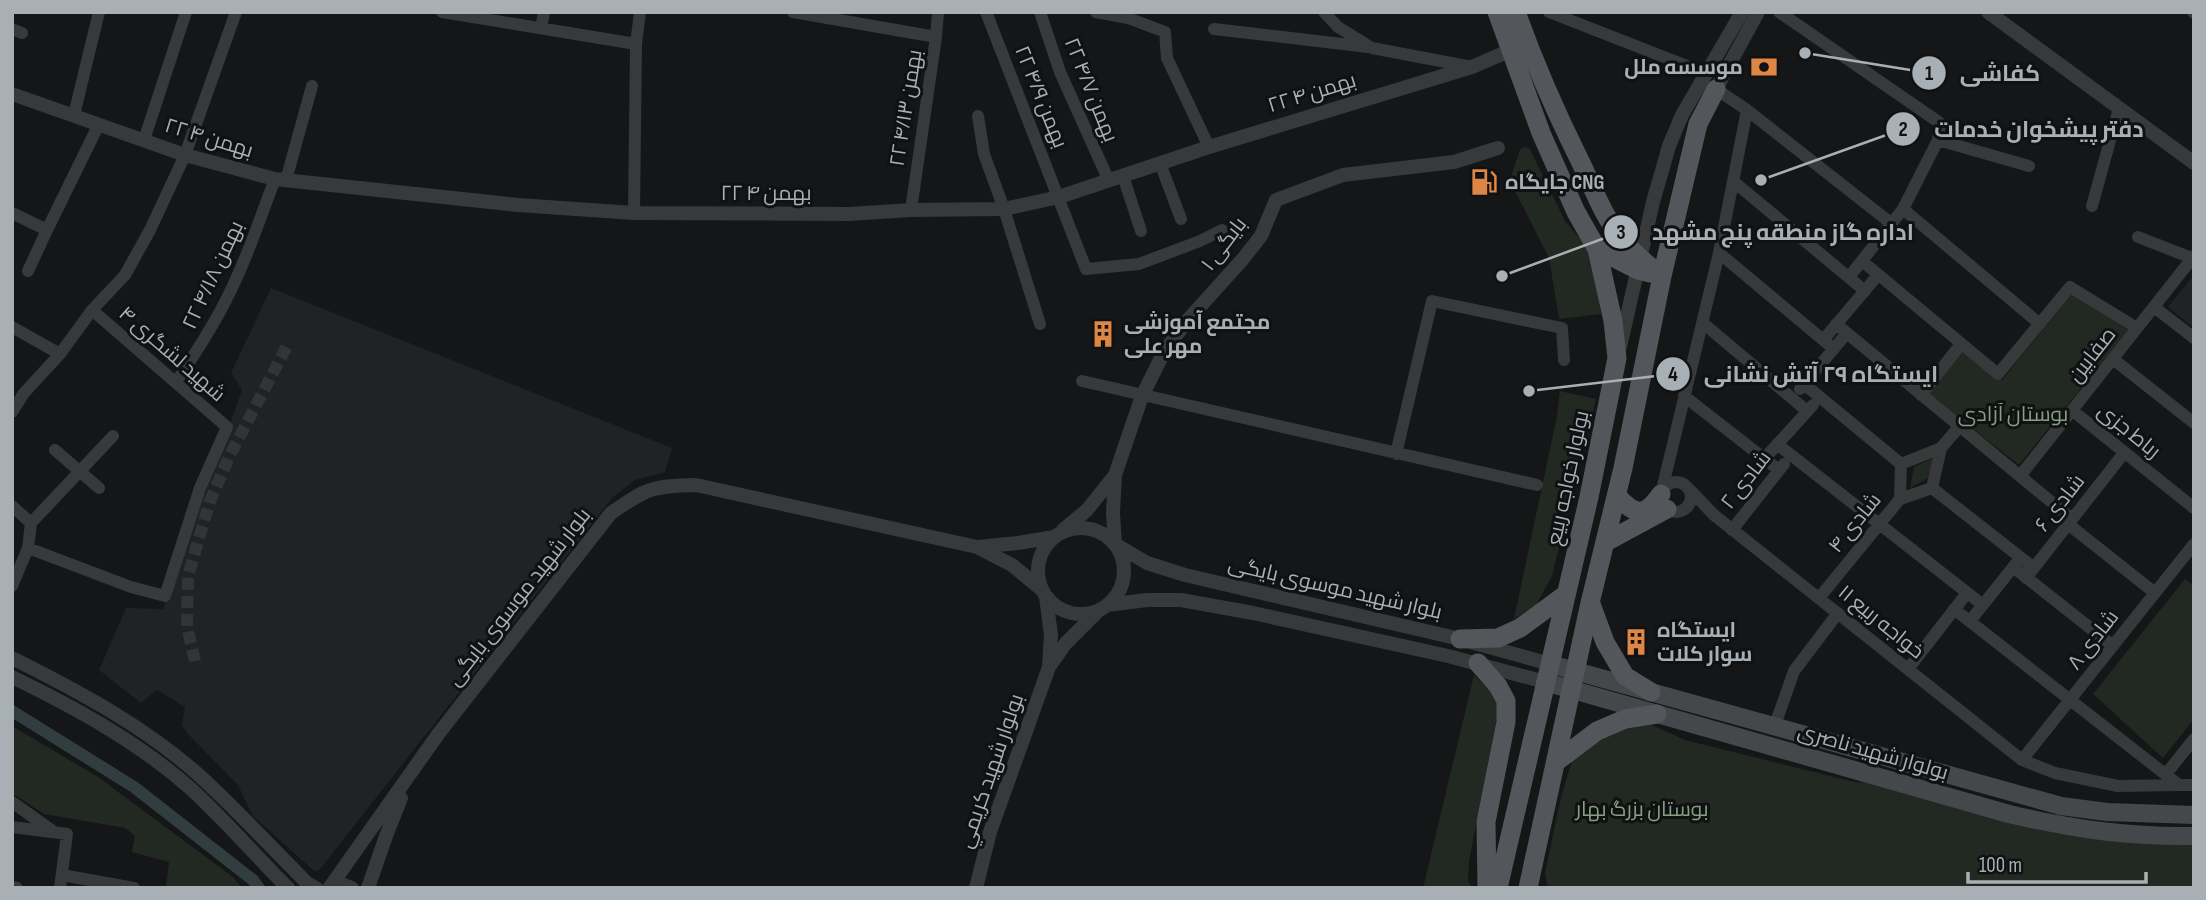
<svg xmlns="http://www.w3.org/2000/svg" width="2206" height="900" font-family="'Sofia Sans Condensed',Cairo,sans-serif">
	<rect width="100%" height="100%" fill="#151617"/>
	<path fill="#212224" d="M2194,275V328L2168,307Z
		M271,288L672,448L665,472L635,480L613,497L320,869L315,872L252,815L238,785L188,734L182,725L185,707L157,690L141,703L99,670L126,608L163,609L242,390L231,373Z"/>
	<path fill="#222922" d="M1525,147L1530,149L1565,221L1592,253L1601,314L1559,319L1549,258L1514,189L1511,177L1520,149Z
		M2072,294L2128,330L2019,465L1929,394L1963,350L2002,380Z
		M1560,391L1596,399L1552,576L1536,605L1514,619L1557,416Z
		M1933,458L1928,478L1910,488L1914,467Z
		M2185,579L2194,586V719L2163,758L2093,694Z
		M1474,675L1489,690L1499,708L1469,861L1468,880L1472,888H1423Z
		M1642,723L1652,725L1685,740L1854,782L1876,783L2056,833L2143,844L2194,841V888H1548L1545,873C1551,849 1565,760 1581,747C1597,735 1623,726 1642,723Z
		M12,726L98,777L233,877L242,888H166L169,862L132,852L135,836L125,828L44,814L12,793Z"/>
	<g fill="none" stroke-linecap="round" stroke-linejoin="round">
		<path stroke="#323d40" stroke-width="12" d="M12,711L134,787L253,880L259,888"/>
		<path stroke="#323537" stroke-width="12" stroke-dasharray="12 6" stroke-linecap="butt" d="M195,661L187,626L188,576L210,501L229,457L288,344"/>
		<path stroke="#37393b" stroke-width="12" d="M442,12L636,44
			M793,12L936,37
			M986,12L1086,269L1139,264L1200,241L1222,230
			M1040,12L1060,72L1109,181
			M1096,12L1128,18L1165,32L1167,58L1209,147
			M1324,12L1338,27L1372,48L1472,67
			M1549,12L1705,73
			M1779,12L1940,123L1938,140L1903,209L1849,277
			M2193,12L2194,13
			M541,28L544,12
			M12,29L22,33
			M1214,29L1368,47
			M1716,89L1747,110L1892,224
			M74,115L99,12
			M978,116L984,154L1004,209L1040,324
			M144,140L186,12
			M1938,140L2029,166
			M1160,163L1181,219
			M1123,176L1141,231
			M286,180L312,86
			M1733,181L1865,291
			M2092,206L2119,108
			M1903,209L2040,324
			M911,210L936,37L938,12
			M12,213L47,230L99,124
			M634,213L636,44L640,12
			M2138,237L2192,258
			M1719,253L1834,349
			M1862,261L1998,374L2070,287L2137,328
			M28,271L47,230
			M2154,307L2194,338
			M1703,323L1807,411
			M1836,324L2072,519
			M12,327L60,354
			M1824,339L1878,275
			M2113,359L2194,423
			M1082,381L1537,485
			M176,382C193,357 210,331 224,304C245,264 259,221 275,179
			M1804,384L1901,464
			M1800,389L1847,333
			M1921,395L1961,344
			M1684,396L1779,470
			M2073,411L2194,508
			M12,412L24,393L60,354L92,310L125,275L150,230L185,155L236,12
			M1777,444L1983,605
			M55,450L99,488
			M1396,454L1432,301L1562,328L1564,360
			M1764,459L1813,405
			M2020,476L2194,256
			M1661 497a15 15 0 1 1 30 0a15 15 0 1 1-30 0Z
			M1932,488L2034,568
			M1689,489L1714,515L2022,760L2055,773L2118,786L2179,785
			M1661,494L1719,253L1747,110
			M1900,499L1901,464L1941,448L1959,427
			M12,506L31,523L28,548L12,586
			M31,523L113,436
			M2068,524L2155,593
			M1732,530L1784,464
			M28,548L131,587L165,596L200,488L227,427L92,310
			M2013,567L2113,646
			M2026,578L2124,453
			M1819,598L1900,499L1932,488L1941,448
			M1954,609L2179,785H2194
			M1970,621L2018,561
			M1908,669L1967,593
			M1775,725L1794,671L1838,613
			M2022,760L2194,544
			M2166,774L2194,739
			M12,802L54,832
			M12,827L67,834L60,888
			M62,875L134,888
			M12,887L17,888"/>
		<path stroke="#37393b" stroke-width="14" d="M1988,12L2194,163
			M12,94L185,155L275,179L518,205L634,213L849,214L911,210L1004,209L1059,197L1209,147L1472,67L1509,51
			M1714,98L1716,89L1758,12
			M1498,148L1454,162L1343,175L1276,200L1261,236L1242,260L1186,322L1164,352L1142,396L1115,475L1113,513L1115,544L1147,563L1185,575L1460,639L1550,664
			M1620,347L1653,202L1669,146L1682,115L1742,12
			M1038 571a43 43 0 1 1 86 0a43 43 0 1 1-86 0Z
			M1063,530L1087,510L1115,475
			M978,547L1018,543L1054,537
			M1046,597L1051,635L1049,666
			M1107,605L1147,600H1181L1253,613L1448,656L1545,682
			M12,658C78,691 146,727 201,777C238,811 272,848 307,883L316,888
			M12,677C74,707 138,742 190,788C224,819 255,855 288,888
			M330,887L439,733L611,513C647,488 652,486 696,485L977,547L1012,565L1041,589
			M329,888L344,885L352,888
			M368,888L386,836L401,798
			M976,888L990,832L1049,667L1066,643L1099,610"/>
		<path stroke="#45484b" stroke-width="18" d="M1550,664L2061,806L2107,812L2194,815
			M1545,682L2009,814C2073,829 2128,837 2194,836"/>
		<path stroke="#53565a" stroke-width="19" d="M1497,12L1541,133L1576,212L1597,249L1613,321L1617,358L1589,497L1498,888
			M1516,12C1535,65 1557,115 1582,165C1593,188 1603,215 1619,235C1631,251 1646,264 1662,276
			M1597,249L1638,270L1650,273
			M1617,496C1636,516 1645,517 1661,494
			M1606,542L1667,509
			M1591,604L1605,642L1625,676L1651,692
			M1460,639L1498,638L1520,628L1565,595
			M1478,663L1498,686L1506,701V722L1486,822L1487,888
			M1556,762L1597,731L1625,719L1657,714
			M1528,888L1590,603L1623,468L1662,276L1698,124L1716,89"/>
	</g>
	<defs>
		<symbol id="bank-bare" viewBox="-9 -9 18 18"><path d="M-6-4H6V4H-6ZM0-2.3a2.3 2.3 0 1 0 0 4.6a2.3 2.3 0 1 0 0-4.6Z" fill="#df8645" stroke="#101112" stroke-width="2.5" paint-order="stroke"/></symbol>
		<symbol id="fuel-bare" viewBox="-9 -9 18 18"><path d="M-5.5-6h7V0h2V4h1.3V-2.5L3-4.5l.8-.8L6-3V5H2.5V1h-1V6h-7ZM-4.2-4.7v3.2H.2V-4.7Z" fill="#df8645" stroke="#101112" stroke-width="2.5" paint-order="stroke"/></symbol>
		<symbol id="building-bare" viewBox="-9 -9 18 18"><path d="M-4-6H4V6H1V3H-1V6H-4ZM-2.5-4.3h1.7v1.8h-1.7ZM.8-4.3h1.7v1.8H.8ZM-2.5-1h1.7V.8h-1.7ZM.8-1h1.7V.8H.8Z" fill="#df8645" stroke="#101112" stroke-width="2.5" paint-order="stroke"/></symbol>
	</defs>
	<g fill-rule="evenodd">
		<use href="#bank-bare" x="1745" y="48" width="38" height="38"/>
		<use href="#fuel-bare" x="1465" y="163" width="38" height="38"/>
		<use href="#building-bare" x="1084" y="315" width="38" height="38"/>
		<use href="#building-bare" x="1617" y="623" width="38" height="38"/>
	</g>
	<g text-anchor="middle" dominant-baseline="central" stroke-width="6" stroke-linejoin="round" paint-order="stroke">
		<g font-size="21" font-weight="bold" fill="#a8b0b5" stroke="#101112" text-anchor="start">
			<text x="1743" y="67" text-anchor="end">موسسه ملل</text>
			<text x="1505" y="182">جایگاه CNG</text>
			<text x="1124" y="322">مجتمع آموزشی<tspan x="1124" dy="24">مهر علی</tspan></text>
			<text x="1657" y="630">ایستگاه<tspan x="1657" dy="24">سوار کلات</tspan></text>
		</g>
		<g font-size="21" fill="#a8b0b5" stroke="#101112">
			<text transform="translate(1091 90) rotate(68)">۲۲ بهمن ۴/۷</text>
			<text transform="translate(1312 93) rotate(-17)">۲۲ بهمن ۴</text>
			<text transform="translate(1041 97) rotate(68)">۲۲ بهمن ۴/۹</text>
			<text transform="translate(906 108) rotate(-81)">۲۲ بهمن ۴/۱۳</text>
			<text transform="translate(209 138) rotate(17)">۲۲ بهمن ۴</text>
			<text x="766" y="193">۲۲ بهمن ۴</text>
			<text transform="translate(1224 244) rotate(-53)">بایگی ۱</text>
			<text transform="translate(213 275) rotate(-65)">۲۲ بهمن ۴/۱۸</text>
			<text transform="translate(172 354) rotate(41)">شهید لشگری ۴</text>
			<text transform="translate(2092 355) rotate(-52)">صفابین</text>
			<text transform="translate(2129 431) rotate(39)">رباط جزی</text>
			<text transform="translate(1568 478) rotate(-78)">بولوار خواجه ربیع</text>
			<text transform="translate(1746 480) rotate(-52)">شادی ۲</text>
			<text transform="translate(2060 503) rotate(-52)">شادی ۶</text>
			<text transform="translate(1855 523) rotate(-51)">شادی ۴</text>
			<text transform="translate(1335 588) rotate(13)">بلوار شهید موسوی بایگی</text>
			<text transform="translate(519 597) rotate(-52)">بلوار شهید موسوی بایگی</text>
			<text transform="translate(1881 622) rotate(39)">خواجه ربیع ۱۱</text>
			<text transform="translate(2093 640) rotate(-52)">شادی ۸</text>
			<text transform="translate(1873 752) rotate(16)">بولوار شهید ناصری</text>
			<text transform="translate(991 771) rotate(-71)">بولوار شهيد كريمي</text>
		</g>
		<g font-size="21" fill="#879f81" stroke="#101112">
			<text x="2013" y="414">بوستان آزادی</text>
			<text x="1642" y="809">بوستان بزرگ بهار</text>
		</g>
	</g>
	<path fill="none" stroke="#a8b0b5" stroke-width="2.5" d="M1805 53L1929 73M1761 180L1903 129M1502 276L1621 232M1529 391L1673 374"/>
	<g fill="#a8b0b5" stroke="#101112" stroke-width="2.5">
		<circle cx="1805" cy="53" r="7"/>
		<circle cx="1761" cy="180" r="7"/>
		<circle cx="1502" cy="276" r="7"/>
		<circle cx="1529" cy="391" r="7"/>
		<circle cx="1929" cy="73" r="18"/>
		<circle cx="1903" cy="129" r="18"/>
		<circle cx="1621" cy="232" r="18"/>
		<circle cx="1673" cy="374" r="18"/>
	</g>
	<g font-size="21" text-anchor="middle" font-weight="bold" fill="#111">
		<text x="1929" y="80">1</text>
		<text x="1903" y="136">2</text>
		<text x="1621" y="239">3</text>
		<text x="1673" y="381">4</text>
	</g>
	<g font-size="23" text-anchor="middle" font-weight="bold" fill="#a8b0b5" stroke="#101112" stroke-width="6" stroke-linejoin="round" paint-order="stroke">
		<text x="2000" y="81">کفاشی</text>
		<text x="2039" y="137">دفتر پیشخوان خدمات</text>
		<text x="1783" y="240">اداره گاز منطقه پنج مشهد</text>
		<text x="1821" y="382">ایستگاه ۲۹ آتش نشانی</text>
	</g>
	<rect width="2206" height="900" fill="none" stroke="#a8b0b5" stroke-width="28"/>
	<path d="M1968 872v10h178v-10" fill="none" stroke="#a8b0b5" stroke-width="3.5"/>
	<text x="1979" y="872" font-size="21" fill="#a8b0b5" stroke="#101112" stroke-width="5" paint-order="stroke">100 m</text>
</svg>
